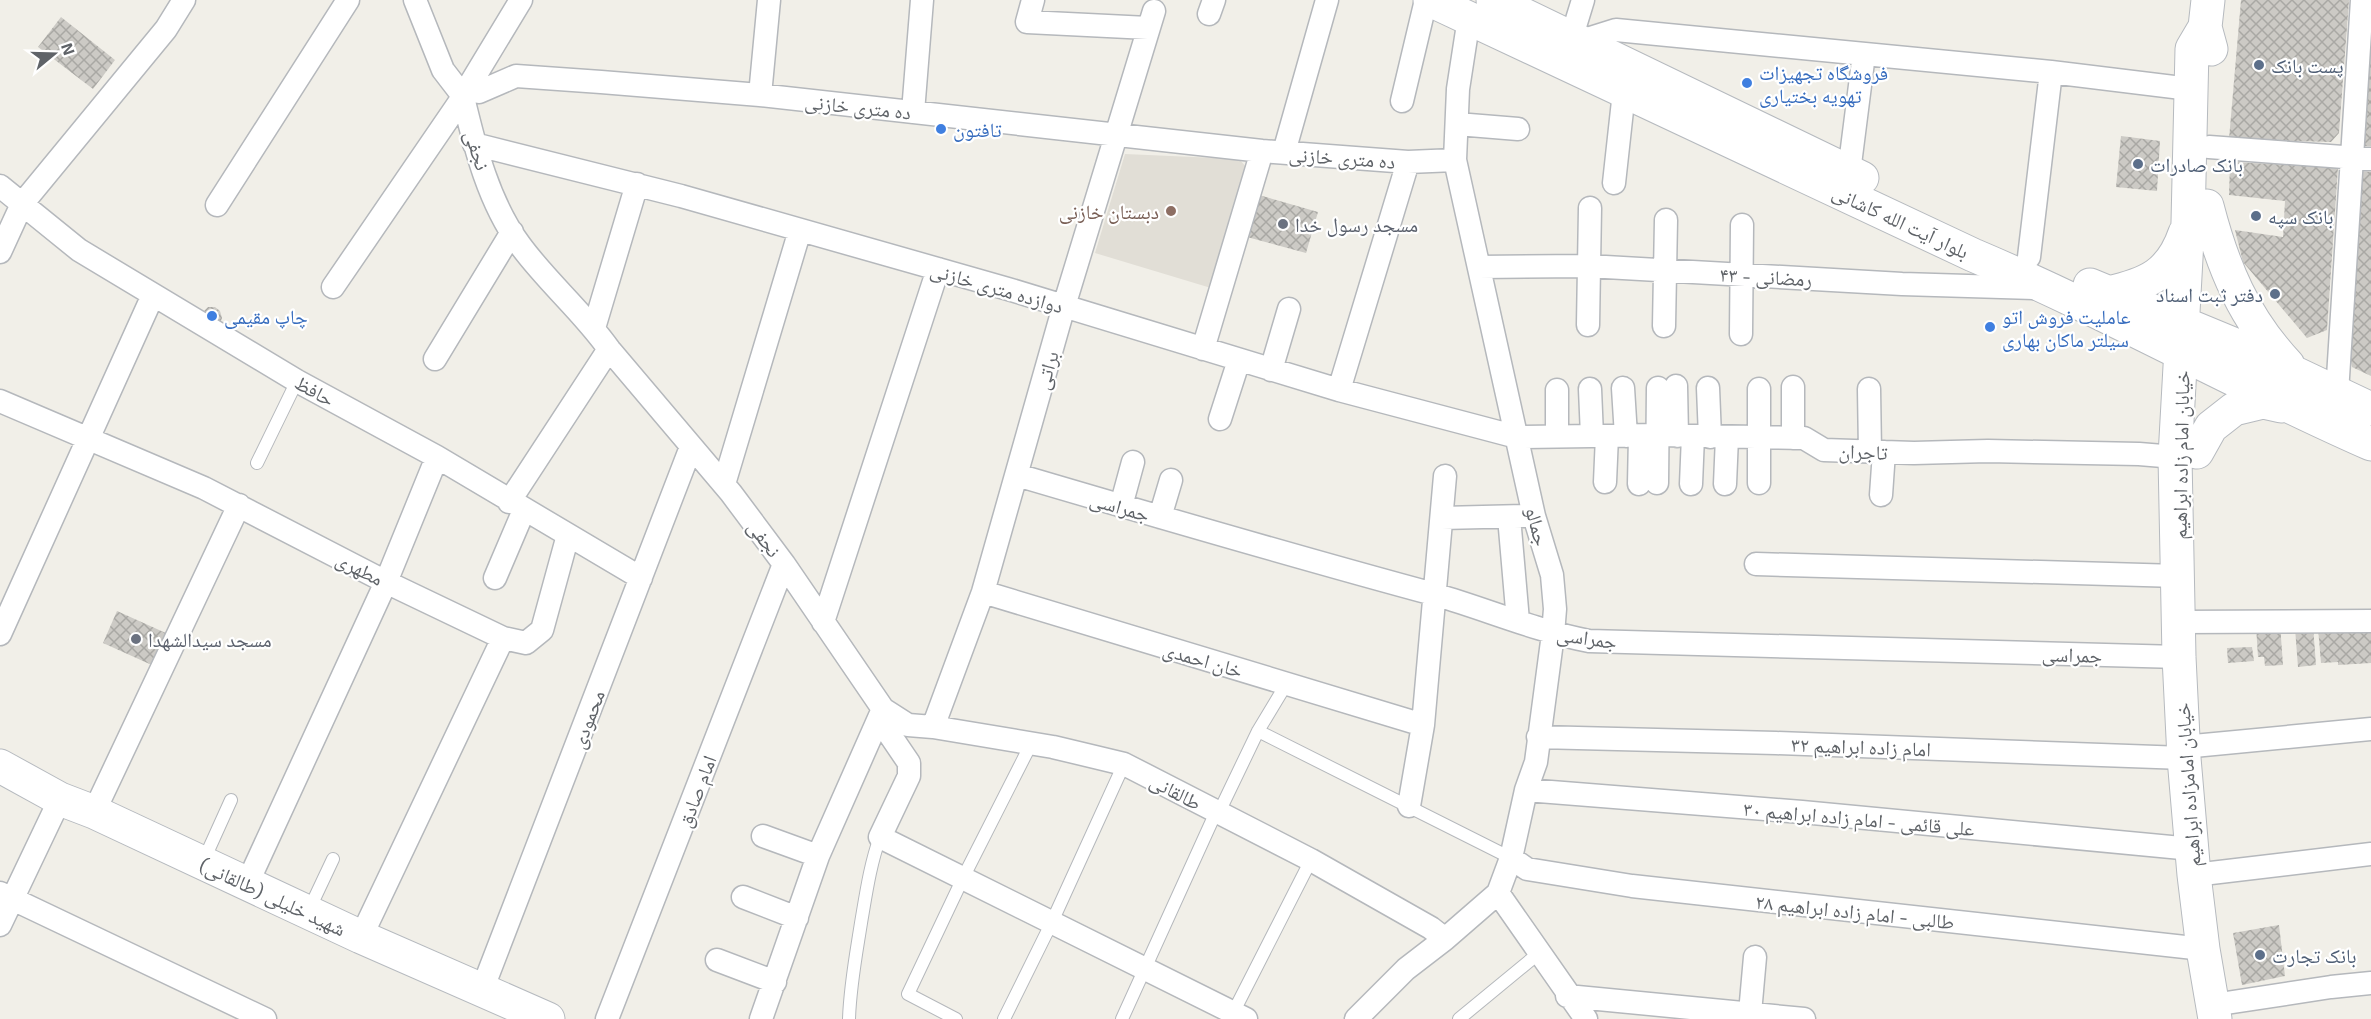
<svg xmlns="http://www.w3.org/2000/svg" width="2371" height="1019" font-family="'Exo 2','Noto Naskh Arabic',sans-serif">
	<defs>
		<pattern id="building-cross-hatch" width="8" height="8" patternUnits="userSpaceOnUse" patternTransform="scale(1.5)"><rect width="8" height="8" fill="#cccac5"/><path d="M0 0l8 8M0 8l8-8" fill="none" stroke="#a9a8a4"/></pattern>
	</defs>
	<rect width="100%" height="100%" fill="#f1efe8"/>
	<path fill="#e1ded6" d="M1125,154L1239,159L1247,168L1211,288L1095,253Z"/>
	<path fill="url(#building-cross-hatch)" d="M2241,0H2349L2339,133L2331,142L2229,139Z
		M61,17L115,60L93,89L38,47Z
		M2371,31V146H2360Z
		M2121,136L2160,141L2157,191L2116,187Z
		M2230,162L2338,167L2327,330L2307,338L2243,262L2235,230L2283,237L2285,201L2229,195Z
		M2358,171L2371,172V376L2352,367L2346,341Z
		M1259,195L1318,212L1306,253L1247,237Z
		M208,307H215L220,311L222,318L220,324L203,312Z
		M117,611L168,634L154,666L103,643Z
		M2280,624L2283,665L2265,666L2264,657H2258L2256,626Z
		M2313,626L2316,665L2298,667L2295,628Z
		M2318,628L2371,629V663L2338,665V662L2321,663Z
		M2252,647L2254,661L2228,663L2227,648Z
		M2279,925L2285,976L2242,985L2233,933Z"/>
	<g fill="none" stroke-linecap="round" stroke-linejoin="round">
		<defs>
			<path id="lane" d="M257,463L297,381
				M1258,731L1511,858
				M203,862L231,800
				M308,912L333,859
				M1233,1013L1311,860
				M849,1019C850,986 856,955 861,923C866,894 870,865 880,837
				M956,1019L908,994L963,878L1031,744
				M1004,1019L1051,924L1124,764
				M1122,1019L1216,812L1222,806L1258,731L1287,683
				M1459,1019L1539,953"/>
			<path id="street" d="M415,0L443,70L463,96
				M1033,0L1027,22L1148,28
				M1209,14L1214,0
				M1572,36L1583,0
				M1581,41L1616,30L2051,72L2190,89
				M469,86L521,0
				M479,92L516,76L601,82L760,95L1262,151L1408,162L1455,160
				M760,95L769,0
				M463,97C475,148 489,203 520,245C547,282 583,312 609,349L731,493L784,564L883,709L818,856L761,1019
				M1402,101L1426,0
				M913,112L922,0
				M1457,124L1518,129
				M474,144L681,196L1008,289L1339,390L1517,437L1659,435L1804,438L1824,450L1914,453L1988,451L2139,454L2175,457
				M2209,147L2371,159
				M1284,152L1327,0
				M1849,172L1864,54
				M1614,183L1624,92
				M0,186L79,250L297,381L437,457L641,578
				M217,205L348,0
				M0,252L22,204L166,29L184,0
				M2029,257L2051,72
				M1479,267L1588,266L1902,284L2035,288
				M333,287L463,97
				M1588,325L1590,208
				M1664,326L1666,220
				M594,328L637,184
				M1741,334L1742,225
				M1203,349L1262,151
				M435,359L512,232
				M1271,370L1289,309
				M1676,386L1677,436
				M1793,387V438
				M1623,388L1626,436
				M1708,388L1710,437
				M1590,389L1592,436
				M1759,389V483
				M1869,389L1870,452
				M1339,390L1408,162
				M1557,390V436
				M2337,393L2362,0
				M0,401L204,488L386,582L503,638L526,643L542,630L568,535
				M1220,419L1239,360
				M1017,475C1156,516 1296,557 1437,595C1488,610 1537,631 1589,641L2179,657
				M1605,482L1607,436
				M1657,483L1658,388
				M724,484L800,230
				M1639,484L1640,436
				M1691,484L1693,436
				M1725,484L1727,437
				M1881,495L1884,452
				M509,502L609,349
				M1121,506L1133,462
				M1160,517L1171,480
				M1509,517L1518,621
				M1442,518L1524,516
				M1756,564L2178,576
				M495,578L524,510
				M983,592L1423,725
				M823,622L938,269
				M2179,622L2371,621
				M0,634L153,295
				M883,709L908,725L933,727L1053,747L1124,764L1311,860L1431,928L1445,939
				M883,709L890,735L909,763V776L880,837L1246,1019
				M933,727L983,592L1064,306L1154,11
				M1538,737L1776,743L2184,758
				M2183,747L2371,729
				M1526,790L1802,812L2192,849
				M1409,806L1423,725L1445,476
				M94,812L239,505
				M763,836L818,856
				M1511,858L1527,869L1632,886L2203,949
				M2194,875L2371,854
				M247,884L386,582L437,457
				M0,893L265,1019
				M1498,893L1586,1019
				M743,897L797,918
				M0,925L60,799
				M361,937L503,638
				M717,960L775,982
				M482,990L691,447
				M1567,996L1804,1019
				M2213,1005L2331,987L2371,983
				M1750,1013L1755,957
				M607,1019L784,564
				M1356,1019L1406,969L1445,939L1498,893L1511,858L1526,790L1536,762L1553,634L1555,609L1552,575L1534,516L1455,160L1458,89L1469,18"/>
			<path id="secondary" d="M1430,0L1973,255C2108,312 2236,385 2371,444
				M1493,0L1862,178
				M2208,0L2205,27L2211,49
				M2205,27L2192,49L2188,222L2175,457L2179,657L2184,758L2194,875L2203,949L2215,1019
				M2207,206C2223,268 2244,318 2288,365
				M2090,285L2240,347L2371,409
				M2108,293C2148,284 2171,274 2185,233
				M2197,452L2211,427L2234,409L2263,402L2281,406
				M0,766L60,799L94,812L361,937L548,1019"/>
		</defs>
		<use href="#lane" stroke="#b5b8bc" stroke-width="14"/>
		<use href="#street" stroke="#b5b8bc" stroke-width="25"/>
		<use href="#secondary" stroke="#b6babf" stroke-width="35"/>
		<use href="#lane" stroke="#fff" stroke-width="12"/>
		<use href="#street" stroke="#fff" stroke-width="22"/>
		<use href="#secondary" stroke="#fff" stroke-width="33"/>
	</g>
	<g fill="#5c6f8a" stroke="#fff" stroke-width="2">
		<circle cx="2259" cy="65" r="6"/>
		<circle cx="2138" cy="164" r="6"/>
		<circle cx="2256" cy="216" r="6"/>
		<circle cx="2275" cy="294" r="6"/>
		<circle cx="2260" cy="955" r="6"/>
	</g>
	<g fill="#3f7fe0" stroke="#fff" stroke-width="2">
		<circle cx="1747" cy="83" r="6"/>
		<circle cx="941" cy="129" r="6"/>
		<circle cx="212" cy="316" r="6"/>
		<circle cx="1990" cy="327" r="6"/>
	</g>
	<circle fill="#8d6e63" stroke="#fff" stroke-width="2" cx="1171" cy="211" r="6"/>
	<g fill="#6b7280" stroke="#fff" stroke-width="2">
		<circle cx="1283" cy="224" r="6"/>
		<circle cx="136" cy="639" r="6"/>
	</g>
	<g text-anchor="middle" dominant-baseline="central" stroke-width="4.5" stroke-linejoin="round" paint-order="stroke">
		<g font-size="20" fill="#4e5e75" stroke="#fff" text-anchor="start">
			<text x="2271" y="65">پست بانک</text>
			<text x="2150" y="164">بانک صادرات</text>
			<text x="2268" y="216">بانک سپه</text>
			<text x="2263" y="294" text-anchor="end">دفتر ثبت اسناد</text>
			<text x="2272" y="955">بانک تجارت</text>
		</g>
		<g font-size="20" fill="#366cbe" stroke="#fff" text-anchor="start">
			<text x="1759" y="72">فروشگاه تجهیزات<tspan x="1759" dy="23">تهویه بختیاری</tspan></text>
			<text x="953" y="129">تافتون</text>
			<text x="224" y="316">چاپ مقیمی</text>
			<text x="2002" y="316">عاملیت فروش اتو<tspan x="2002" dy="23">سیلتر ماکان بهاری</tspan></text>
		</g>
		<g font-size="20" fill="#5f6368" stroke="#fff">
			<text transform="translate(858 106) rotate(6)">ده متری خازنی</text>
			<text transform="translate(478 150) rotate(72)">نجفی</text>
			<text transform="translate(1342 157) rotate(4)">ده متری خازنی</text>
			<text transform="translate(1901 221) rotate(25)">بلوار آیت الله کاشانی</text>
			<text transform="translate(1766 276) rotate(3)">رمضانی - ۴۳</text>
			<text transform="translate(997 287) rotate(16)">دوازده متری خازنی</text>
			<text transform="translate(1046 370) rotate(-74)">براتی</text>
			<text transform="translate(315 390) rotate(29)">حافظ</text>
			<text transform="translate(1863 451) rotate(2)">تاجران</text>
			<text transform="translate(2180 455) rotate(-89)">خیابان امام زاده ابراهیم</text>
			<text transform="translate(1120 506) rotate(16)">جمراسی</text>
			<text transform="translate(1538 526) rotate(75)">جمالو</text>
			<text transform="translate(765 538) rotate(53)">نجفی</text>
			<text transform="translate(360 568) rotate(27)">مطهری</text>
			<text transform="translate(1587 637) rotate(8)">جمراسی</text>
			<text transform="translate(2072 654) rotate(2)">جمراسی</text>
			<text transform="translate(1203 659) rotate(16)">خان احمدی</text>
			<text transform="translate(587 719) rotate(-69)">محمودی</text>
			<text transform="translate(1861 746) rotate(2)">امام زاده ابراهیم ۳۲</text>
			<text transform="translate(2187 785) rotate(-94)">خیابان امامزاده ابراهیم</text>
			<text transform="translate(696 791) rotate(-69)">امام صادق</text>
			<text transform="translate(1176 791) rotate(28)">طالقانی</text>
			<text transform="translate(1859 818) rotate(5)">علی قائمی - امام زاده ابراهیم ۳۰</text>
			<text transform="translate(273 896) rotate(25)">شهید خلیلی (طالقانی)</text>
			<text transform="translate(1855 911) rotate(6)">طالبی - امام زاده ابراهیم ۲۸</text>
		</g>
		<g font-size="20" fill="#785e54" stroke="#fff" text-anchor="end">
			<text x="1159" y="211">دبستان خازنی</text>
		</g>
		<g font-size="20" fill="#5b616d" stroke="#fff" text-anchor="start">
			<text x="1295" y="224">مسجد رسول خدا</text>
			<text x="148" y="639">مسجد سیدالشهدا</text>
		</g>
	</g>
	<g transform="translate(54 54) rotate(71)" stroke="#ffffff" stroke-width="4.5" paint-order="stroke">
	<path d="M0-4.5L10 22L0 15L-10 22Z" fill="#5f6368"/>
	<text y="-9" font-size="16" font-weight="bold" text-anchor="middle" fill="#5f6368">N</text>
	</g>
</svg>
